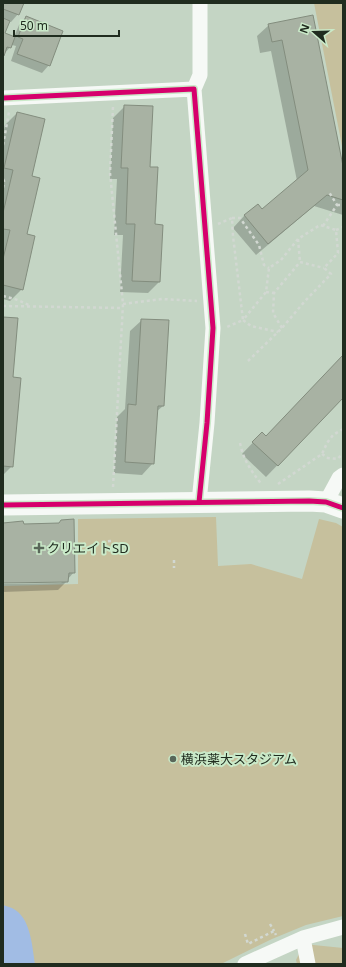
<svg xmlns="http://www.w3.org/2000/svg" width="346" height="967" font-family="'Noto Sans','Noto Sans JP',sans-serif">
	<rect width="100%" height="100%" fill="#c4d5c4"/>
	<path fill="#c6c09d" d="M314,3H343V145L342,146Z
		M216,517L218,566L251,564L302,579L319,519L336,523L343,527V916L306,925L272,939L221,964H3V586L78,584V519Z
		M304,944L343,948V964H297L296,960Z"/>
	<path fill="#a1bce4" d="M3,905C6,906 9,907 12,908C31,917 32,946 35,964H3Z"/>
	<path fill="#0003" d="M3,3H22L18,14L11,22L9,21L4,34L14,37L19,25L26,17L49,65L42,73L11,61L16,46L12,45L4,54L3,56Z
		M312,16L343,167V215L314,206L256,255L233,228L244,216L257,205L262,210L297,181L271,51L260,53L257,36L269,25Z
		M125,106L149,168L159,282L148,293L120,292L123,235H114L117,179H110L113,118Z
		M17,113L31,177L22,289L10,301L3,299V135L5,125Z
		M3,318L12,378V466L3,475Z
		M142,320L163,406L156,412L153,463L142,475L114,473L117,417L125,409L130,331Z
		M343,356V397L266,477L242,454L262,433L266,437Z
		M3,524L74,572L68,579L67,581L58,590L3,592V584L61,583L63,581L3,582Z"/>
	<path fill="#a8b2a3" stroke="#838d7e" d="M3,3H24L19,15L3,9Z
		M313,15L343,166V200L327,195L268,244L244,215L258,204L262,209L308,170L282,40L272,42L268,24Z
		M26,16L63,31L50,66L17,54L23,39L18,37Z
		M3,18L10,21L5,33L15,37L11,48L7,47L4,56H3Z
		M124,105L153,106L150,167H158L155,224L163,225L160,282L132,281L135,224H126L128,168H121Z
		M17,112L45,119L32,176L40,178L27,234L35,236L23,290L3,285V259L10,230L3,229V213L13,170L4,168Z
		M3,317L18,318L13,377L21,378L13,467L3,466Z
		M141,319L169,320L164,406H158L154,464L125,462L128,404L136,405Z
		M343,355V398L278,466L252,442L262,432L266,436Z
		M74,519L75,573H69L68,582L3,583V523L23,521L24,524L59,523L61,520Z"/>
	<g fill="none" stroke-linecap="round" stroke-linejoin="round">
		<path stroke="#d2d8d2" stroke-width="2.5" stroke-dasharray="3 3" stroke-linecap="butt" d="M113,107L110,173L123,304L113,487
			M3,145L9,112
			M3,179L4,181L3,188
			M337,205H343
			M232,218H240L259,245L264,265L269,268
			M218,224L232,218L233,236L243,320L227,327
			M323,226L337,205L329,192
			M336,230L343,227
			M298,239L300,262
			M266,292L274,293
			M3,296L18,300L31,306
			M123,304L162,299L197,301
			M3,306L122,308
			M282,328L273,313L274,293L300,262L324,268
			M248,361L282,328L305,301L331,274L324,268L338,253L336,230L320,225L298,239L281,260L269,268L266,292L243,320L251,326L278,332
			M240,443C244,462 251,470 262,485
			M322,454L328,458L337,459L343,454
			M278,484L322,454L327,443L333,435L343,429
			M102,542L111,541
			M174,560V568
			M270,924L274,931
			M245,934L248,944L274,931L276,935"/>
		<path stroke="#f6f9f6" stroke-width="15" d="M194,89L200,75V3
			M3,98L194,89L213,328L207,423L199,502
			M326,502L339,478L343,475
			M303,938L308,964
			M245,964L303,938L343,927"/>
		<path stroke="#f6f9f6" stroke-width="21" d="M3,505L309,501L326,502L343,508"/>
		<defs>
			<path id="cycleway" d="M3,98L194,89L213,328L207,423L199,502
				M3,505L309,501L326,502L343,508"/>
		</defs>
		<use href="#cycleway" stroke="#caeac9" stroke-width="8"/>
		<use href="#cycleway" stroke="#d6006c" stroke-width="5"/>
	</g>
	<g fill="#596759" stroke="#caeac9" stroke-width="1.5">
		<path d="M37 542h4v4h4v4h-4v4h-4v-4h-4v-4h4z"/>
		<circle cx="173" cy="759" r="4"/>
	</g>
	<g text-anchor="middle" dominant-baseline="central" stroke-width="4" stroke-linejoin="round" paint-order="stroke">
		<g font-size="13" fill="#202c1f" stroke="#caeac9" text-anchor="start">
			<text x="47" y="548">クリエイトSD</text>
			<text x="181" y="759">横浜薬大スタジアム</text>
		</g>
	</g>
	<rect width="346" height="967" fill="none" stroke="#202c1f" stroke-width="8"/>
	<g transform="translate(314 32) rotate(290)" stroke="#caeac9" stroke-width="3" paint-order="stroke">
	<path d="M0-3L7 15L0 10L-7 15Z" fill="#202c1f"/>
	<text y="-6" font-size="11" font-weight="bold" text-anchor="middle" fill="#202c1f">N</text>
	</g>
	<path d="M14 30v6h105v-6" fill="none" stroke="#202c1f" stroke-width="2"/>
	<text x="20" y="30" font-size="12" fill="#202c1f" stroke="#caeac9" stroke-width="3" paint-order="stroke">50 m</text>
</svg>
